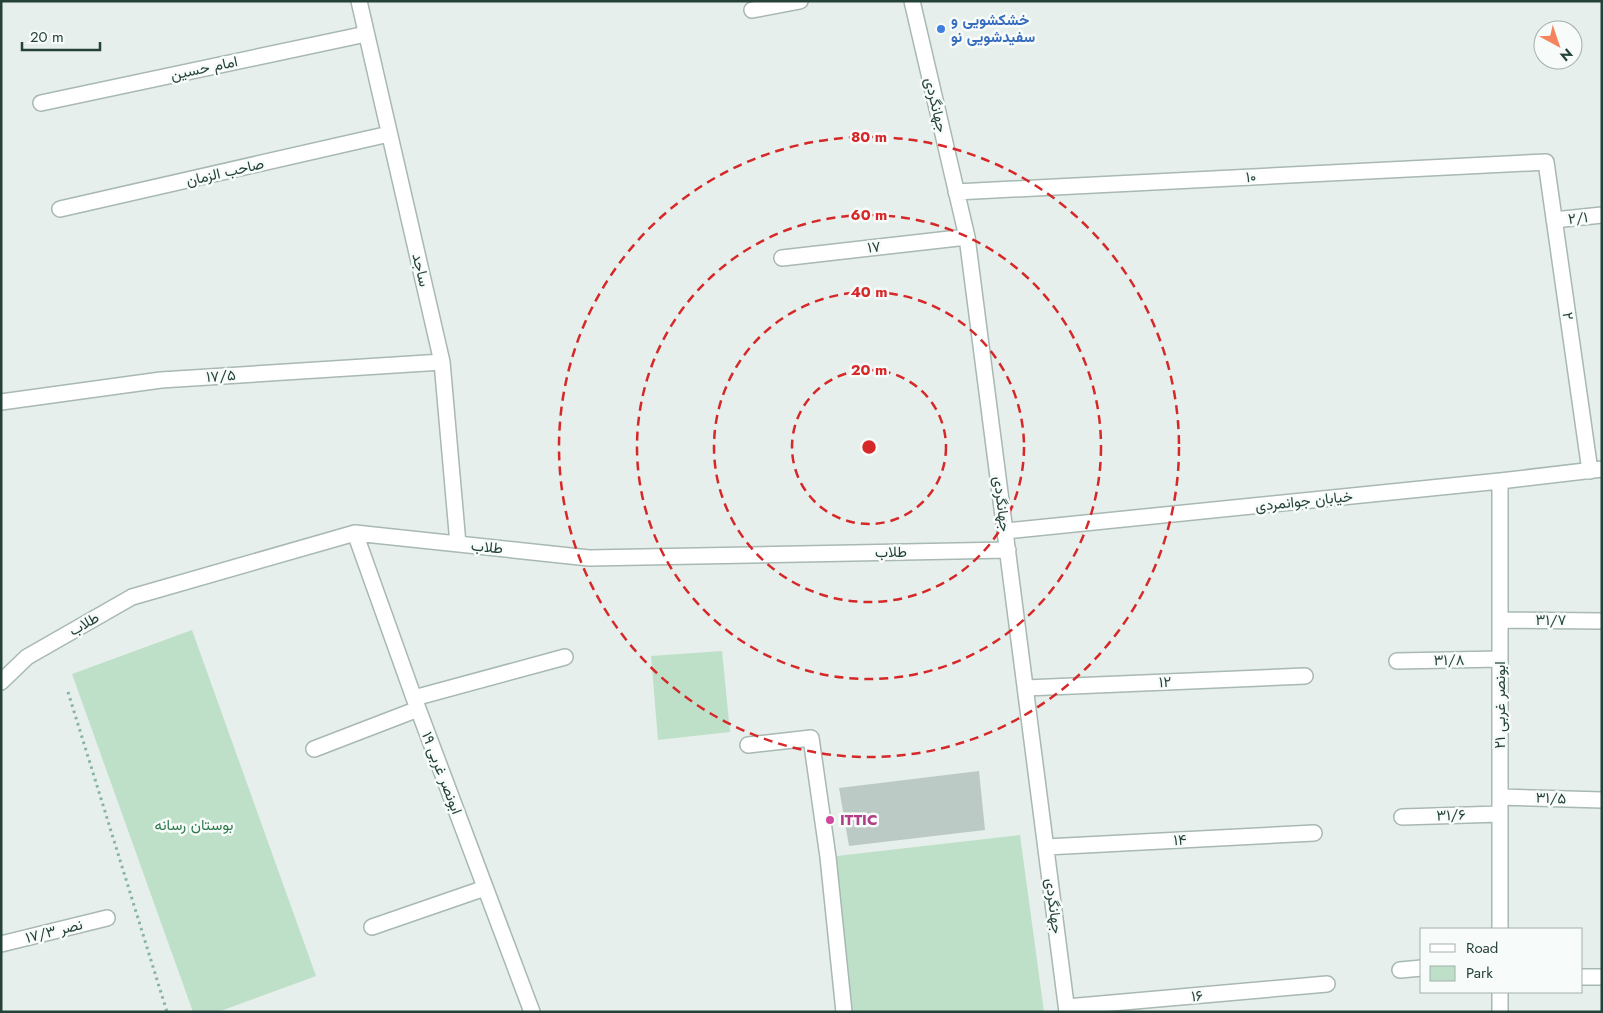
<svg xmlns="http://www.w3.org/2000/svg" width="1603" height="1013" font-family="Jost,Vazirmatn,sans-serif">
	<rect width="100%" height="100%" fill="#e6efeb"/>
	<path fill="#bfe0c8" d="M192,630L316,976L218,1012H193L72,674Z
		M722,651L730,732L658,740L651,656Z
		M1020,835L1044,1012H844L828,857Z"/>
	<path fill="#bbcac4" d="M979,771L985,830L849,846L839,788Z"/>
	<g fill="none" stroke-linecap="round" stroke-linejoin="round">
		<defs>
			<path id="minor" d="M359,1L442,362L458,544
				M912,1L967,237L1067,1012
				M752,10L800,1
				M41,103L366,34
				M956,192L1546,162L1590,471
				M60,209L389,134
				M1554,220L1602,215
				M782,258L967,237
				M1,402L161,380L442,362
				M1500,481V929
				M1006,531L1500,481L1602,469
				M355,533L414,698L532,1012
				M1500,620L1602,621
				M1397,661L1500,659
				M1,682L27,657L132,597L355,533L589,558L1008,550
				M1026,688L1305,676
				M414,698L565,657
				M748,745L811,738L828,857L844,1012
				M314,749L418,709
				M1500,797L1602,800
				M1402,817L1500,814
				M1046,847L1314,833
				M372,927L485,888
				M1,944L107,918
				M1400,970L1422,968
				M1582,977H1602
				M1067,1007L1327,984
				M1500,1012V992"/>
		</defs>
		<use href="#minor" stroke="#a8b8b2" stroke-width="18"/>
		<path stroke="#86b3a5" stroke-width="3" stroke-dasharray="2.5 4" stroke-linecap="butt" d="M68,692L167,1012"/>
		<use href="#minor" stroke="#fff" stroke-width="15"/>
	</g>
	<g fill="none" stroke="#d62828" stroke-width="2.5" stroke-dasharray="9 6">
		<circle cx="869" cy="447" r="77"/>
		<circle cx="869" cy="447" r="155"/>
		<circle cx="869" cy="447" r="232"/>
		<circle cx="869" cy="447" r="310"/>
	</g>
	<circle fill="#3f7fe0" stroke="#f7fbf9" stroke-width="2" cx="941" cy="29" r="5"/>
	<circle fill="#d1479c" stroke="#f7fbf9" stroke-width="2" cx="830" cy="820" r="5"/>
	<g text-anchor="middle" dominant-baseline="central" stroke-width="5" stroke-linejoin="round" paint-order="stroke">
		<g font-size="15" font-weight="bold" fill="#366cbe" stroke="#f7fbf9" text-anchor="start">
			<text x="951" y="20">خشکشویی و<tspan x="951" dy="17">سفیدشویی نو</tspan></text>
		</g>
		<g font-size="15" fill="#24423a" stroke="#f7fbf9">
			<text transform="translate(204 68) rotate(-12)">امام حسین</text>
			<text transform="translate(936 105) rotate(77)">جهانگردی</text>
			<text transform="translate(225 172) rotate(-13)">صاحب الزمان</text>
			<text transform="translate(1251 177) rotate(-3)">۱۰</text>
			<text transform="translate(1578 218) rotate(-6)">۲/۱</text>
			<text transform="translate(874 247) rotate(-7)">۱۷</text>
			<text transform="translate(421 270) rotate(77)">ساجد</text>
			<text transform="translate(1568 316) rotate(82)">۲</text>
			<text transform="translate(221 376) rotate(-4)">۱۷/۵</text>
			<text transform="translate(1304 501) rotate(-6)">خیابان جوانمردی</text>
			<text transform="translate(1002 504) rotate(83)">جهانگردی</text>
			<text transform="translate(487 547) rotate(6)">طلاب</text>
			<text transform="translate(891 552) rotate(-1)">طلاب</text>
			<text x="1551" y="620">۳۱/۷</text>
			<text transform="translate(84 624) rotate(-30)">طلاب</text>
			<text transform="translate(1449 660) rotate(-1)">۳۱/۸</text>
			<text transform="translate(1165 682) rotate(-2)">۱۲</text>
			<text transform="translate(1500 705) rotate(-90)">ابونصر غربی ۲۱</text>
			<text transform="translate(442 773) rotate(69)">ابونصر غربی ۱۹</text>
			<text transform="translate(1551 798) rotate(2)">۳۱/۵</text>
			<text transform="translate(1451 815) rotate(-2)">۳۱/۶</text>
			<text transform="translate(1180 840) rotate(-3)">۱۴</text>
			<text transform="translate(1054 906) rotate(83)">جهانگردی</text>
			<text transform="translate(54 931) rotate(-14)">نصر ۱۷/۳</text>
			<text transform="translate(1197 996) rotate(-5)">۱۶</text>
		</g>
		<g font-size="15" font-weight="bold" fill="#b23c85" stroke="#f7fbf9" text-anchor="start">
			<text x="840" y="820">ITTIC</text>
		</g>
		<g font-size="15" fill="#2d7a4b" stroke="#f7fbf9">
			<text x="194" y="825">بوستان رسانه</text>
		</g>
	</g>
	<circle cx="869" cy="447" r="8" fill="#d62828" stroke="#f7fbf9" stroke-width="2.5"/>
	<g font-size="15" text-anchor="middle" font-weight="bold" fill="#d62828" stroke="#f7fbf9" stroke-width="5" stroke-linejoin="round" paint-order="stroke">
		<text x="869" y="142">80 m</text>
		<text x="869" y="220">60 m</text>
		<text x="869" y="297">40 m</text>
		<text x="869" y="375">20 m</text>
	</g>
	<rect width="1603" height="1013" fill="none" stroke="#24423a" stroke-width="5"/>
	<rect x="1420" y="928" width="162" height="65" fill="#f7fbf9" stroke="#a3b1ad"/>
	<rect x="1430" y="944" width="25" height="8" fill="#ffffff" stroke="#a3b1ad"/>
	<text x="1466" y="953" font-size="15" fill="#24423a">Road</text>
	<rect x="1430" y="966" width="25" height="15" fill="#bfe0c8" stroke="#a3b1ad"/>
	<text x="1466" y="978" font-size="15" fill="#24423a">Park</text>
	<g transform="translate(1558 45) rotate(140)"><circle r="24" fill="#f7fbf9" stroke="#a3b1ad"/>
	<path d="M0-4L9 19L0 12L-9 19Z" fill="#f4845f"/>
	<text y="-8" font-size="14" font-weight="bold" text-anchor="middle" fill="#24423a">N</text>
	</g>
	<path d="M22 42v8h78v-8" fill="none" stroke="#24423a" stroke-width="2.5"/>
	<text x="30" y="42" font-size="15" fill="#24423a" stroke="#f7fbf9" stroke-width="4" paint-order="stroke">20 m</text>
</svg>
